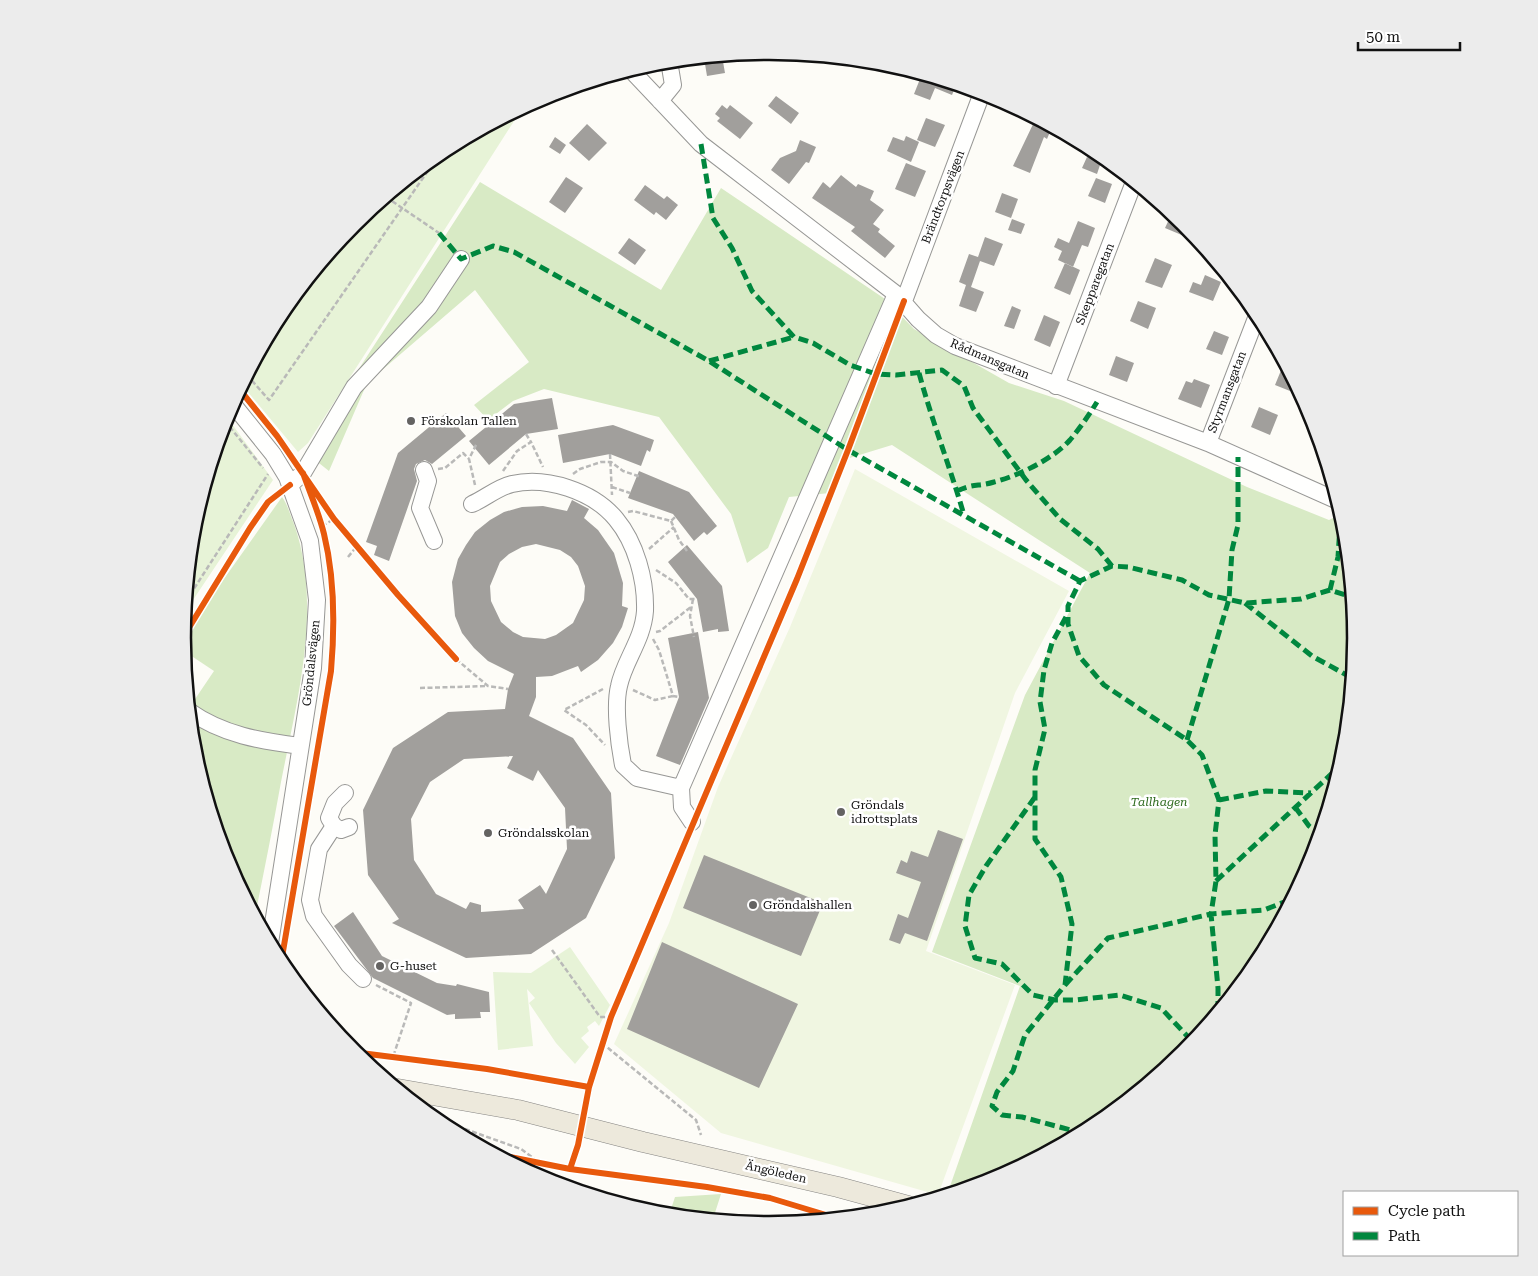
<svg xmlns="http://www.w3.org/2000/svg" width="1538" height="1276" font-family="'Roboto Serif',serif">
	<rect width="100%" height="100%" fill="#fdfcf7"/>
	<path fill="#e7f3d7" d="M523,107L308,443L298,452L242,385L281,312L354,223L443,150Z
		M226,416L273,480L185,612L194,523Z
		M570,947L610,1005L599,1026L595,1021L587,1027L589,1031L581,1038L589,1047L575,1064L556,1043L529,1003L535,998L527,989L533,1046L498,1050L493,972L531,973Z"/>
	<path fill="#d8eac5" d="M480,182L661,290L721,188L885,299L914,329L1009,383L1064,401L1247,487L1329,520L1341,514L1345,524L1356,638L1344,753L1311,863L1257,964L1184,1053L1095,1126L993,1180L953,1192H948L1020,986L932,952L1025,695L1090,573L892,445L843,460L830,493L789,497L768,548L747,563L731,514L659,417L544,389L513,401L488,420L474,405L529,362L475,290L367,383L329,471L305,452Z
		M282,497C288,505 290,515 294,524C323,606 297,700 281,782C273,827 264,871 255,916L227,862L193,752L189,708L214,671L187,653L184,656L182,638Z
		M721,1194L713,1219L669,1215L675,1197Z"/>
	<path fill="#f0f6e1" d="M855,469L1069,591L1015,693L926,951L1015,985L938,1195L721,1133L614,1044L669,923L718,787L790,627Z"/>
	<path fill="#a19f9c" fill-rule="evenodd" d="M722,56L725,73L707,76L704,58Z
		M922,74L956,85L952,95L935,88L930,100L914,94Z
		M776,96L799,113L791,124L768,106Z
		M722,105L727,109L730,105L753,123L740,139L717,121L720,118L715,114Z
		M926,118L945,125L935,147L917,140Z
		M1036,118L1052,127L1047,139L1044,137L1030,173L1013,166Z
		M587,124L607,143L589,161L569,143Z
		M906,136L919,142L911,162L887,151L893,137L904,141Z
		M555,137L566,145L560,154L549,147Z
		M800,140L816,147L809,163L806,162L789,184L771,170L780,158L796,151Z
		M1087,157L1101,162L1097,174L1082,168Z
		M906,163L926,171L915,197L895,189Z
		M841,175L856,187L858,184L874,191L870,200L884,210L873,224L880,229L878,232L895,246L885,258L851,231L855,227L812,198L823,182L830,188Z
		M566,177L583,188L565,213L549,202Z
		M1096,178L1112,184L1105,203L1088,196Z
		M645,185L664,199L667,196L678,205L666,220L656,212L654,215L634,200Z
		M1002,193L1018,199L1011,218L995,212Z
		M1172,213L1187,227L1184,236L1165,228Z
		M1012,219L1025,224L1021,234L1008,230Z
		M1078,221L1095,228L1088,247L1082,245L1073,267L1058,260L1062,251L1054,247L1058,238L1069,243Z
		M985,237L1003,244L994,266L980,261L971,287L984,292L976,312L959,306L966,285L959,282L969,254L978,257Z
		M629,238L646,250L635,265L618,253Z
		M1155,258L1172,265L1162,288L1145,282Z
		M1065,263L1080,270L1070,295L1054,288Z
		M1205,275L1221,282L1213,301L1189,292L1193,282L1201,285Z
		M1138,301L1156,308L1148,329L1130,321Z
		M1012,306L1021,310L1014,329L1004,326Z
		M1044,315L1060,322L1050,347L1034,340Z
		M1214,331L1229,337L1222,355L1206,349Z
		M1116,356L1134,363L1127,382L1109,375Z
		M1284,363L1294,381L1290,391L1275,385Z
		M1194,379L1210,385L1201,408L1178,399L1186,381L1192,383Z
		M552,398L558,429L526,434L489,465L469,441L514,404Z
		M1259,407L1278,415L1270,435L1251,427Z
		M446,413L466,436L432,464L425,460L416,464L414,469L417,481L389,561L374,555L377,546L366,542L398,453Z
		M613,425L654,440L650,452L647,450L641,466L610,454L563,463L558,435Z
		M639,471L689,492L717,526L707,535L704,532L694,541L673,514L628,498Z
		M572,500L589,509L584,518L598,530L614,553L623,583L622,606L628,608L622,627L613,643L598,660L581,672L578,666L552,676L536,677V697L529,716L573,738L611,793L615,858L586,918L531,954L466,958L392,923L399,919L368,875L363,810L393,748L448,712L505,709L508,689L514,674L488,661L474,648L462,633L455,616L452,582L458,559L466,545L475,532L490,520L504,512L522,507L543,506L567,511ZM536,544L560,550L571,557L578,566L585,586L584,600L573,623L556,635L545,639L523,637L513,632L501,622L491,601L490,586L500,562L509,554L522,547ZM513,756L507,768L533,781L538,770L565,808L567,849L546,894L540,885L518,900L524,909L481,912V905L470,902L466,909L436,894L414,860L411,819L430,782L464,759Z
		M687,545L722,586L729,631L718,632V629L703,632L697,599L668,562Z
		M698,632L709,698L680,765L656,756L679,697L668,638Z
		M938,830L963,839L927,941L905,933L900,944L889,940L898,914L908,918L921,882L896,873L901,860L907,863L911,851L928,857Z
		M704,855L823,903L801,956L683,908Z
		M353,912L382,956L437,983L456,986L457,984L489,992L490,1012H480L481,1018L455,1019V1014L447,1015L373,978L334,926Z
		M662,942L798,1004L759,1088L627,1029Z"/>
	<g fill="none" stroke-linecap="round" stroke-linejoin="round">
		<defs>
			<path id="minor" d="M631,70L701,144L896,294L918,319L936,335L955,346L1208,443L1338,501
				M660,101L673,85L669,61
				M904,301L982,93
				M1056,386L1134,182
				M232,403L273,454L287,477L310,541L317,600L313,668L270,943
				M1208,443L1258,313
				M424,470L428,481L420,508L434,541
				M290,485L303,473L354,387L429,307L461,259
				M472,504C486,498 496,488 512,484C546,476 593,491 616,519C636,543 646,580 645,611C643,640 624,661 619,686C614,707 619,744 623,765L637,778L681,788
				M189,711C223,735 261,741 300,746
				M345,793L335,803L329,818L334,826L341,830L349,827
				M692,822L682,807L681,788L896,294
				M334,826L319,849L310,900L314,916L349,965L363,979"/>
			<path id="major" d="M398,1089L518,1110L643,1142L838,1187L908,1206"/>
		</defs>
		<use href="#minor" stroke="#979795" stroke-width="18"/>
		<use href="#major" stroke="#858482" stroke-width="21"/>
		<path stroke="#b9b9b8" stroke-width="2.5" stroke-dasharray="5 2.5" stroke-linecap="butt" d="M386,197L439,233
			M247,375L269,400L441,152
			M225,421L263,468
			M526,434L531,442
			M610,454L612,495
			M438,469L445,468L463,453L469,459
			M503,471L517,451L531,442L543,467
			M573,474L580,469L601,462H611L623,471L641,477
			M475,485L469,459L477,443
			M612,487L630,493
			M628,512L633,511L671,521L675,517
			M671,521L679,540L687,551
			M322,526L334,519
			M649,549L674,527
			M348,557L357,546
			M656,570L676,583L689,599H697
			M693,599L690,616L694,637
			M186,601L268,474
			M656,632L660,631L691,607
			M653,639L659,650L673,696L679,697
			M456,659L488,686L508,689
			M420,688L488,686
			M603,689L564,710L586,725L605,745
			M633,690L655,700L673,696
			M552,950L600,1017H611
			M376,985L411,1003L393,1057
			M602,1043L696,1120L701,1135
			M465,1129L521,1149L536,1160"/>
		<use href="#minor" stroke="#fffffe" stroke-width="16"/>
		<use href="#major" stroke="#ede9dc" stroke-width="20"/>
		<path stroke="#00873e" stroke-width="5" stroke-dasharray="10 5" stroke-linecap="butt" d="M701,144L713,218L732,248L752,291L794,337L813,343L850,365L876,374L896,375L942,370L964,386L973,408L1026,480L1060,519L1098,549L1112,566
			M439,233L461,259L493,246L514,252L709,361L848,450L1080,581
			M709,361L794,337
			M919,373C932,421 950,467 964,515
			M957,491C974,483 978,487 994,482C1018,476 1053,459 1070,440C1080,428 1089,415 1097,402
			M1330,590L1338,557L1340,526L1343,519
			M1245,603L1312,656L1352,678
			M1066,617L1052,643L1044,670L1040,702L1045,729L1035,770V839L1061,877L1072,924L1065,985L1025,1035L1013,1071L997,1092L992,1106L1002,1115L1022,1117L1082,1133
			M1187,740L1229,599L1232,550L1238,525V457
			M1035,797L986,866L969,895L965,926L975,958L1002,964L1033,995L1055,1000H1075L1120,995L1161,1008L1189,1038L1194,1040
			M1219,800L1266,791L1311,793
			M1295,807L1309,826L1320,834
			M1216,881L1341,765
			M1065,985L1108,938L1211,914L1264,910L1292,899
			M1218,1011V988L1211,914L1216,881L1215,835L1219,800L1202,755L1187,740L1104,685L1079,656L1068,624V606L1080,581L1112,566L1128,567L1182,580L1209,595L1245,603L1301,599L1330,590L1352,597"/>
		<defs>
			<path id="cycleway" d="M240,390L277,436L334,519L398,595L456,659
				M182,639L250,528L268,502L290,485
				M281,963L331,671C335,625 335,579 324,534C319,513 310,493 303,473
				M353,1052L487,1069L589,1087
				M495,1154L570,1169L707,1187L770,1198L836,1218
				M570,1169L578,1145L589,1087L611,1017L797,579L848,450L904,301"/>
		</defs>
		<use href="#cycleway" stroke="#fff" stroke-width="9"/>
		<use href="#cycleway" stroke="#e8590c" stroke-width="6"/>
	</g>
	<g fill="#646362" stroke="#fff" stroke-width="2">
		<circle cx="411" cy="421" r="5"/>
		<circle cx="841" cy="812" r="5"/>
		<circle cx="488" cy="833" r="5"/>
		<circle cx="753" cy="905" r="5"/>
		<circle cx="380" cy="966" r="5"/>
	</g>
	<g text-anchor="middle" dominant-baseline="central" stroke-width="5" stroke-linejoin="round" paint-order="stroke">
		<g font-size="12" fill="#111" stroke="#fff">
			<text transform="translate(943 197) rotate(-69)">Brändtorpsvägen</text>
			<text transform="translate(1095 284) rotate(-69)">Skepparegatan</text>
			<text transform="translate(990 359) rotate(23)">Rådmansgatan</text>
			<text transform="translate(1227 392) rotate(-69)">Styrmansgatan</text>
			<text transform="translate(311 663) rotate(-84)">Gröndalsvägen</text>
			<text transform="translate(776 1172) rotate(13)">Ängöleden</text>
		</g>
		<g font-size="12" fill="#111" stroke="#fff" text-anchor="start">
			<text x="421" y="421">Förskolan Tallen</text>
			<text x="851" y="805">Gröndals<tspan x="851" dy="14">idrottsplats</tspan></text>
			<text x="498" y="833">Gröndalsskolan</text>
			<text x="763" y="905">Gröndalshallen</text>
			<text x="390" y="966">G-huset</text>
		</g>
		<g font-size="12" font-style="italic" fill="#2f6b1f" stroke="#fff">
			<text x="1159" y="802">Tallhagen</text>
		</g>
	</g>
	<path d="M0 0H1538V1276H0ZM191 638a578 578 0 1 1 1156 0a578 578 0 1 1-1156 0Z" fill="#ececec" fill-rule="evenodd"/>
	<path fill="none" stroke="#111" stroke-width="2.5" d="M191 638a578 578 0 1 1 1156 0a578 578 0 1 1-1156 0Z"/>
	<rect x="1343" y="1191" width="175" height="65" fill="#ffffff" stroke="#a0a0a0"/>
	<rect x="1353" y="1207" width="25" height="8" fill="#e8590c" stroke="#a0a0a0"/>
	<text x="1388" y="1216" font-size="15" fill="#111111">Cycle path</text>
	<rect x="1353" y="1232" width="25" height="8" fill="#00873e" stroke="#a0a0a0"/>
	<text x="1388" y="1241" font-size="15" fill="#111111">Path</text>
	<path d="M1358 42v8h102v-8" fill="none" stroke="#111111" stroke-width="2.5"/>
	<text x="1366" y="42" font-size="15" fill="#111111" stroke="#ffffff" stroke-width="4" paint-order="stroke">50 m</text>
</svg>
